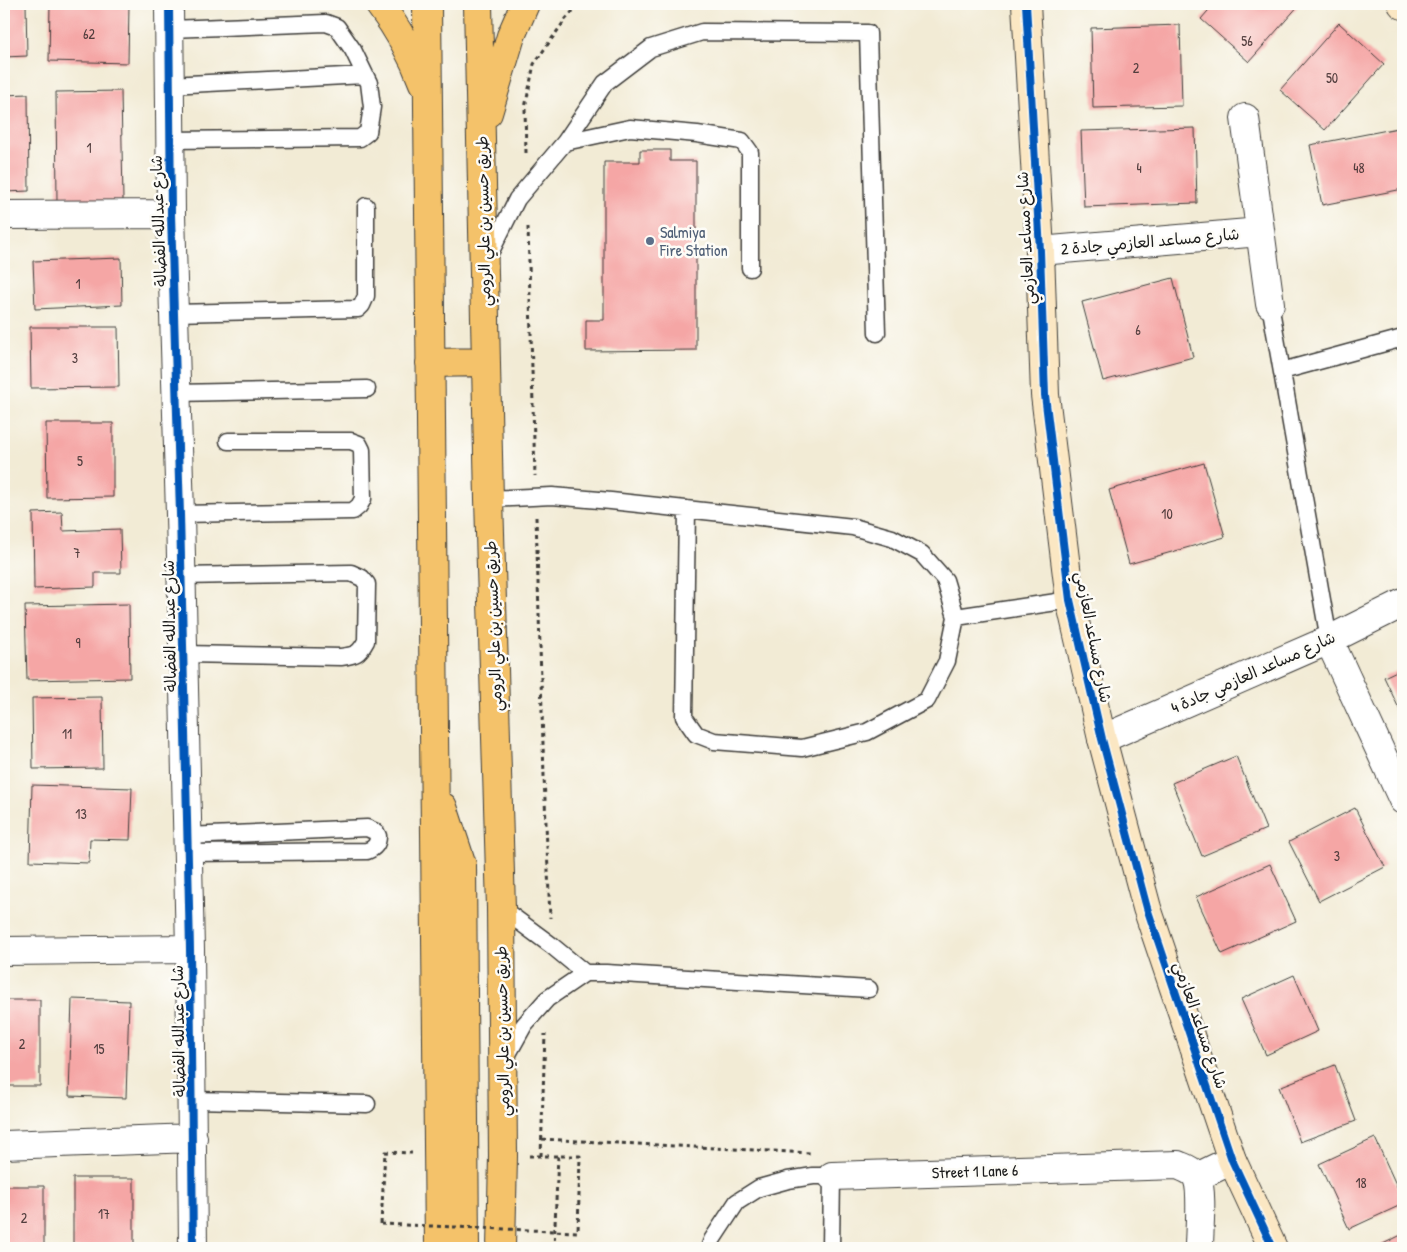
<svg xmlns="http://www.w3.org/2000/svg" width="1407" height="1252" font-family="'Patrick Hand','Playpen Sans Arabic',sans-serif">
	<rect width="100%" height="100%" fill="#fdfcf7"/>
	<filter id="ink" filterUnits="userSpaceOnUse"><feTurbulence type="fractalNoise" baseFrequency=".02" numOctaves="2"/><feDisplacementMap in="SourceGraphic" scale="10" xChannelSelector="R" yChannelSelector="G"/><feConvolveMatrix kernelMatrix="1 2 1 2 8 2 1 2 1" color-interpolation-filters="sRGB"/></filter>
	<filter id="wash" filterUnits="userSpaceOnUse"><feTurbulence type="fractalNoise" baseFrequency=".0096" numOctaves="4" result="noise"/><feDisplacementMap in="SourceGraphic" scale="20" xChannelSelector="R" yChannelSelector="G"/><feGaussianBlur stdDeviation="1.12" result="paint"/><feColorMatrix in="noise" values="0 0 0 0 0 0 0 0 0 0 0 0 0 0 0 0 0 1.4 0 .05"/><feComposite in="paint" operator="in"/></filter>
	<g filter="url(#wash)">
		<rect width="100%" height="100%" fill="#f2ebd5"/>
		<g id="blocks">
			<path fill="#f5a6a5" d="M4,4H26L27,56L4,57Z
				M50,4H129L128,63L49,61Z
				M1214,4H1300L1249,62L1201,19Z
				M1339,23L1384,64L1325,130L1280,90Z
				M1180,25L1182,106L1093,108L1091,28Z
				M121,91L123,201L57,203L56,92Z
				M28,94L29,191L4,192V95Z
				M1403,127V189L1322,205L1310,145Z
				M1195,128L1197,203L1084,207L1081,131Z
				M640,150H670V161H696V350L586,351V320H604V162H640Z
				M121,258L122,305L35,309L33,261Z
				M1173,278L1193,357L1103,381L1082,302Z
				M30,327H118L119,387L31,388Z
				M46,423H113V497L47,498Z
				M1204,463L1225,537L1129,564L1109,490Z
				M62,512L63,531L120,529L121,573H95V587L34,589L33,513Z
				M129,604L130,678L27,680L25,606Z
				M1403,668V717L1384,677Z
				M102,697L103,768L33,769L32,698Z
				M1236,756L1266,829L1202,856L1172,783Z
				M32,785L132,788L130,840L90,839L89,863L30,861Z
				M1355,808L1385,867L1319,901L1289,842Z
				M1270,864L1296,921L1222,954L1196,897Z
				M1294,975L1318,1031L1266,1055L1241,999Z
				M72,999L129,1001L126,1098L69,1096Z
				M4,1000H40V1086H4Z
				M1335,1065L1356,1121L1300,1142L1279,1087Z
				M1375,1138L1403,1200V1204L1349,1229L1319,1164Z
				M73,1178H134V1248H73Z
				M4,1186H44V1248H4Z
				M1403,1234V1248H1375Z"/>
		</g>
	</g>
	<g filter="url(#ink)">
		<use href="#blocks" fill-opacity="0" stroke="#3c3b38" stroke-width="1"/>
		<g fill="none" stroke-linecap="round" stroke-linejoin="round">
			<defs>
				<path id="lane" d="M169,85L365,75
					M169,140L360,138L368,132L372,107L369,83L353,50L337,27L326,23L170,29
					M565,142L605,83L651,48L702,32L868,33L877,333
					M487,259L517,199L565,142L630,128L697,134L742,141L750,152V268
					M1270,304L1329,640
					M174,313L358,309L362,305L366,296V206
					M1282,371L1403,338
					M176,393L367,389
					M489,499L552,496L611,501L853,527L892,538L922,554L945,580L956,617L947,661L927,700L867,732L802,748L714,741L696,734L684,717L687,509
					M180,514L353,511L359,506L363,499L362,450L359,444L351,441H228
					M182,576L351,573L362,578L367,584L366,641C359,654 356,655 341,657L184,654
					M956,617L1070,600
					M187,836L367,828L376,832L378,836C378,844 375,848 367,851L188,853
					M501,908L551,945L585,973
					M505,1059L524,1025L547,999L585,973H606L869,989
					M192,1100L367,1104
					M709,1248L712,1240L737,1202L759,1188L788,1180L813,1176H832L831,1248"/>
				<path id="street" d="M169,4L171,214L180,514L190,949L193,1248
					M1245,118L1270,304
					M4,215L171,214
					M1040,251L1260,232
					M1329,640L1403,800
					M1102,739L1329,640L1403,603
					M4,951L190,949
					M4,1145L193,1138
					M832,1176L1178,1165C1185,1168 1194,1171 1197,1178C1203,1191 1199,1232 1199,1248
					M1197,1177L1232,1160"/>
				<path id="secondary" d="M1026,4L1040,251L1045,395L1070,600L1102,739L1147,908L1232,1160L1273,1248
					M1402,4L1403,5"/>
				<path id="highway" d="M379,4C398,29 412,53 423,83
					M427,4L439,1248
					M478,4L489,499L501,908L503,1156L501,1248
					M488,113L511,36L525,4
					M430,363L486,362
					M443,807L462,865L465,1248"/>
			</defs>
			<use href="#lane" stroke="#3c3b38" stroke-width="19"/>
			<use href="#street" stroke="#3c3b38" stroke-width="30"/>
			<use href="#secondary" stroke="#3c3b38" stroke-width="30"/>
			<use href="#highway" stroke="#3c3b38" stroke-width="30"/>
			<path stroke="#3c3b38" stroke-width="3" stroke-dasharray="4 4" stroke-linecap="butt" d="M526,153L525,108L534,64L565,20L579,4
				M528,227L535,476
				M536,517L544,776L550,918
				M542,1139L810,1153
				M529,1156H580L578,1232
				M541,1156L545,1034
				M381,1224L385,1152L412,1153
				M554,1248L558,1155"/>
			<use href="#lane" stroke="#fff" stroke-width="16"/>
			<use href="#street" stroke="#fff" stroke-width="28"/>
			<use href="#secondary" stroke="#fbe7c3" stroke-width="28"/>
			<use href="#highway" stroke="#f4c26a" stroke-width="28"/>
			<path stroke="#3c3b38" stroke-width="3" stroke-dasharray="4 4" stroke-linecap="butt" d="M381,1224L578,1232"/>
			<defs>
				<path id="cycleway" d="M169,4L171,214L180,514L190,949L193,1248
					M1026,4L1040,251L1045,395L1070,600L1102,739L1147,908L1232,1160L1273,1248"/>
			</defs>
			<use href="#cycleway" stroke="#fdfcf7" stroke-width="11"/>
			<use href="#cycleway" stroke="#0057b8" stroke-width="8"/>
		</g>
	</g>
	<circle fill="#5c6f8a" stroke="#fdfcf7" stroke-width="2" cx="650" cy="241" r="5"/>
	<g text-anchor="middle" dominant-baseline="central" stroke-width="5" stroke-linejoin="round" paint-order="stroke">
		<g font-size="14" fill="#523e3e">
			<text x="89" y="33">62</text>
			<text x="1247" y="40">56</text>
			<text x="1136" y="67">2</text>
			<text x="1332" y="77">50</text>
			<text x="89" y="147">1</text>
			<text x="1139" y="167">4</text>
			<text x="1359" y="167">48</text>
			<text x="78" y="283">1</text>
			<text x="1138" y="329">6</text>
			<text x="75" y="357">3</text>
			<text x="80" y="460">5</text>
			<text x="1167" y="513">10</text>
			<text x="77" y="552">7</text>
			<text x="78" y="642">9</text>
			<text x="67" y="733">11</text>
			<text x="81" y="813">13</text>
			<text x="1337" y="855">3</text>
			<text x="22" y="1043">2</text>
			<text x="99" y="1048">15</text>
			<text x="1361" y="1182">18</text>
			<text x="104" y="1213">17</text>
			<text x="24" y="1217">2</text>
		</g>
		<g font-size="16" fill="#1c1c1c" stroke="#fdfcf7">
			<text transform="translate(158 221) rotate(-92)">شارع عبدالله الفضالة</text>
			<text transform="translate(483 221) rotate(-91)">طريق حسين بن علي الرومي</text>
			<text transform="translate(1025 238) rotate(-93)">شارع مساعد العازمي</text>
			<text transform="translate(1150 241) rotate(-5)">شارع مساعد العازمي جادة 2</text>
			<text transform="translate(169 626) rotate(-91)">شارع عبدالله الفضالة</text>
			<text transform="translate(493 626) rotate(-92)">طريق حسين بن علي الرومي</text>
			<text transform="translate(1094 637) rotate(79)">شارع مساعد العازمي</text>
			<text transform="translate(1253 672) rotate(-24)">شارع مساعد العازمي جادة 4</text>
			<text transform="translate(1201 1025) rotate(71)">شارع مساعد العازمي</text>
			<text transform="translate(178 1031) rotate(-91)">شارع عبدالله الفضالة</text>
			<text transform="translate(502 1031) rotate(-91)">طريق حسين بن علي الرومي</text>
			<text transform="translate(975 1171) rotate(-2)">Street 1 Lane 6</text>
		</g>
		<g font-size="16" fill="#4e5e75" stroke="#fdfcf7" text-anchor="start">
			<text x="660" y="232">Salmiya<tspan x="660" dy="18">Fire Station</tspan></text>
		</g>
	</g>
	<rect width="1407" height="1252" fill="none" stroke="#fdfcf7" stroke-width="20"/>
</svg>
